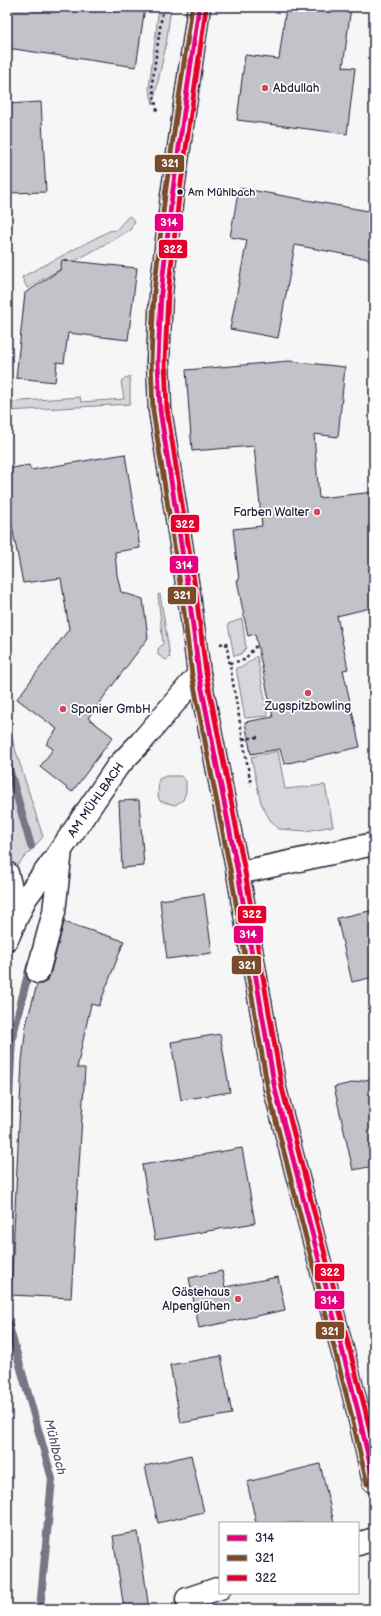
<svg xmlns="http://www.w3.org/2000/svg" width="381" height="1616" font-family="'Balsamiq Sans',sans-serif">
	<rect width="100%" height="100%" fill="#f6f6f7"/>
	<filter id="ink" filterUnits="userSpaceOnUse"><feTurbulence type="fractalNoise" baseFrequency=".025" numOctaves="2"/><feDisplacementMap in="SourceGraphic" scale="8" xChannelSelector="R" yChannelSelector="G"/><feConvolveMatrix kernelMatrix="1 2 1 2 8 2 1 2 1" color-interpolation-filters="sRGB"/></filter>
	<g filter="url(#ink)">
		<path fill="#d7d7db" stroke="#7c7c8b" d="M159,7H171L166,45L153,104L149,88Z
			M129,216L135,221L130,230L27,288L22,277L109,231L116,230Z
			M130,376V404L7,411V402L80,397L81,402L124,399L121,381Z
			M160,594L170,657L166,660L158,655V649L163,644L158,595Z
			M242,619L246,648L241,654L234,656L228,624Z
			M257,656L268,716L245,718L236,668L244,666Z
			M7,723L43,837L13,870L7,848Z
			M278,751L285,789L325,785L333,826L306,831L279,829L270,820L261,803L251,757Z
			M166,776H181L186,781V792L183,800L175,805L160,801L158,796L159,779Z"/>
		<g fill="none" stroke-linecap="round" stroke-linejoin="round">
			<path stroke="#767685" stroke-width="8" d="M7,761L31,846
				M7,1135L12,1039L30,966
				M7,1319L52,1479L40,1609"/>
		</g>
		<path fill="#c2c2c9" stroke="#22223b" d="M7,7H145L136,67L7,48Z
			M286,7H351L343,67L355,68L347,134L237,120L245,55L279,59Z
			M41,102L46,192L7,193V104Z
			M239,188L374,212V260L295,245L278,338L230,329L247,240L230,237Z
			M62,260L137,268L128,340L68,333L64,363L57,362L55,382L16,378L25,293L60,270Z
			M289,361L345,367L338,437L314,434L319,498L374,492V607L337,616L348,669L343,670L360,747L284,764L280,749L251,754L245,722L273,717L255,634L248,636L243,611L237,580H239L233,529L262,526L254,446L192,451L186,370Z
			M125,454L140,548L115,552L117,575L121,592L143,599L148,638L88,718L113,737L72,792L40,767L53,749L46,744L57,729L17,699L69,629L61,578L23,583L7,500V469L29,465L31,470Z
			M139,800L144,866L122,868L119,801Z
			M204,894L212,953L167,959L160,900Z
			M374,910V977L352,982L337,918Z
			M64,922L124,941L99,1006L91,1004L77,1068H85L71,1298L11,1295L22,1061L26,1025L37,984H42L47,981L50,975Z
			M220,1034L230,1092L181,1100L171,1042Z
			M374,1078V1166L353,1170L334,1087Z
			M242,1148L255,1223L155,1240L142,1165Z
			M222,1271L225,1287L278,1277L285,1310L199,1328L189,1278Z
			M221,1356L232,1414L181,1423L170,1365Z
			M191,1455L204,1512L158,1523L145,1466Z
			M320,1464L334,1523H256L247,1482Z
			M138,1532L149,1609H124L113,1536Z"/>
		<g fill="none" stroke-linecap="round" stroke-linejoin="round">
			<defs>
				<path id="minor" d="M7,873L18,915
					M238,873L374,844
					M7,939L25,899L56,857L117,767L141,742L199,674
					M38,972L54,912L61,850
					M358,1544L374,1539
					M187,1599L220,1588"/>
				<path id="major" d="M199,7L172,196L161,293L158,361L160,410L189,595L199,674L238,873L275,1089L358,1411L374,1482"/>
			</defs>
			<use href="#minor" stroke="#22223b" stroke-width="25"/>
			<use href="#major" stroke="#22223b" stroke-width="25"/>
			<path stroke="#22223b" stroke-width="2.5" stroke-dasharray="3 3" stroke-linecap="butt" d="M157,111L152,84L163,7
				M220,644L226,643L251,785
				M230,663L244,660L257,645
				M243,739L258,737"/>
			<use href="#minor" stroke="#fff" stroke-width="22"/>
			<use href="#major" stroke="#fff" stroke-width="22"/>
			<defs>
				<path id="bus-1" d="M199,7L172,196L161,293L158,361L160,410L189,595L199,674L238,873L275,1089L358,1411L374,1482"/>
				<path id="bus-2" d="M192,7L165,195L154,292L151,361L153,411L182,596L192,675L231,874L268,1090L351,1413L367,1484"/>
				<path id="bus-3" d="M206,8L179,197L168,294L165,361L167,409L196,594L206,673L245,872L282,1088L365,1409L374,1450"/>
			</defs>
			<use href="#bus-1" stroke="#fff" stroke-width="8"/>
			<use href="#bus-2" stroke="#fff" stroke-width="8"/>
			<use href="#bus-3" stroke="#fff" stroke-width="8"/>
			<use href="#bus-1" stroke="#e5007d" stroke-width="5"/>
			<use href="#bus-2" stroke="#7a4b2a" stroke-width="5"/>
			<use href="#bus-3" stroke="#e4002b" stroke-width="5"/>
		</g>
	</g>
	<g fill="#d1495b" stroke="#fff" stroke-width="1.5">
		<circle cx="265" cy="88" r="4"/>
		<circle cx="317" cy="512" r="4"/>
		<circle cx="308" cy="693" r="4"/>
		<circle cx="63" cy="709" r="4"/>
		<circle cx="238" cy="1299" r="4"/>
	</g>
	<circle fill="#22223b" stroke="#fff" stroke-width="1.5" cx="180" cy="192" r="3.5"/>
	<g text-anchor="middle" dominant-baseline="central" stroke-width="3.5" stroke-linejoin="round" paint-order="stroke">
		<g font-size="11" fill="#22223b" stroke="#fff" text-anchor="start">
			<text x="188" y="192">Am Mühlbach</text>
		</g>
		<g font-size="12" fill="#22223b" stroke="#fff" text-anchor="start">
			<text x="273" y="88">Abdullah</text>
			<text x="309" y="512" text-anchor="end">Farben Walter</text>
			<text x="308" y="706" text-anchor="middle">Zugspitzbowling</text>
			<text x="71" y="709">Spanier GmbH</text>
			<text x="230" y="1292" text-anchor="end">Gästehaus<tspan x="230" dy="14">Alpenglühen</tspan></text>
		</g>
		<g font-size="12" fill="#22223b" stroke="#fff">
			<text transform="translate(96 800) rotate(-55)">AM MÜHLBACH</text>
		</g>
		<g font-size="13" font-style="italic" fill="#5a5a6d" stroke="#fff">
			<text transform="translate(55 1447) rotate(76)">Mühlbach</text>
		</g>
	</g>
	<g stroke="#fff" stroke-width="1.5">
		<rect x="154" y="154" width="31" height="19" rx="4" fill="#7a4b2a"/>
		<rect x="154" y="213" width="30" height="19" rx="4" fill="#e5007d"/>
		<rect x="158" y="239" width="30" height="20" rx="4" fill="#e4002b"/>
		<rect x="170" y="514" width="30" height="19" rx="4" fill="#e4002b"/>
		<rect x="169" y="555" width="30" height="19" rx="4" fill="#e5007d"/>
		<rect x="167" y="586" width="30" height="19" rx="4" fill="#7a4b2a"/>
		<rect x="237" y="905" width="30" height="19" rx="4" fill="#e4002b"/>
		<rect x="233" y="925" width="31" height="19" rx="4" fill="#e5007d"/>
		<rect x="231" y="955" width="31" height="20" rx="4" fill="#7a4b2a"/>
		<rect x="314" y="1263" width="31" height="19" rx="4" fill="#e4002b"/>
		<rect x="314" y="1290" width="31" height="20" rx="4" fill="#e5007d"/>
		<rect x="315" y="1321" width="30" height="19" rx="4" fill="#7a4b2a"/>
	</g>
	<g font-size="11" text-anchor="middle" font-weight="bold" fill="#fff">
		<text x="170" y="167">321</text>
		<text x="169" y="226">314</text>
		<text x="173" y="253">322</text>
		<text x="185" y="528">322</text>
		<text x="184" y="569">314</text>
		<text x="182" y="599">321</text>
		<text x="252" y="918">322</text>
		<text x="248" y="938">314</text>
		<text x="247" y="969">321</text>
		<text x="330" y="1276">322</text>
		<text x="329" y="1304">314</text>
		<text x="330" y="1335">321</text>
	</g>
	<rect width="381" height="1616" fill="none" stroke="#fff" stroke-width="24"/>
	<rect x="12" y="12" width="357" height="1592" fill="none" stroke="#22223b" stroke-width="1.5" filter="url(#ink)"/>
	<rect x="219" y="1522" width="140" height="72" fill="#ffffff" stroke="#a7a7b1"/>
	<rect x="227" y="1535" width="20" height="6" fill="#e5007d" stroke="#a7a7b1"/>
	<text x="255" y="1542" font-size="12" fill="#22223b">314</text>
	<rect x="227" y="1555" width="20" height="6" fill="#7a4b2a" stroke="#a7a7b1"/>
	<text x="255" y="1562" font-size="12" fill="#22223b">321</text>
	<rect x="227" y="1575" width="20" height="6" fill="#e4002b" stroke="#a7a7b1"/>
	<text x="255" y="1582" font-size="12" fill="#22223b">322</text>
</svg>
